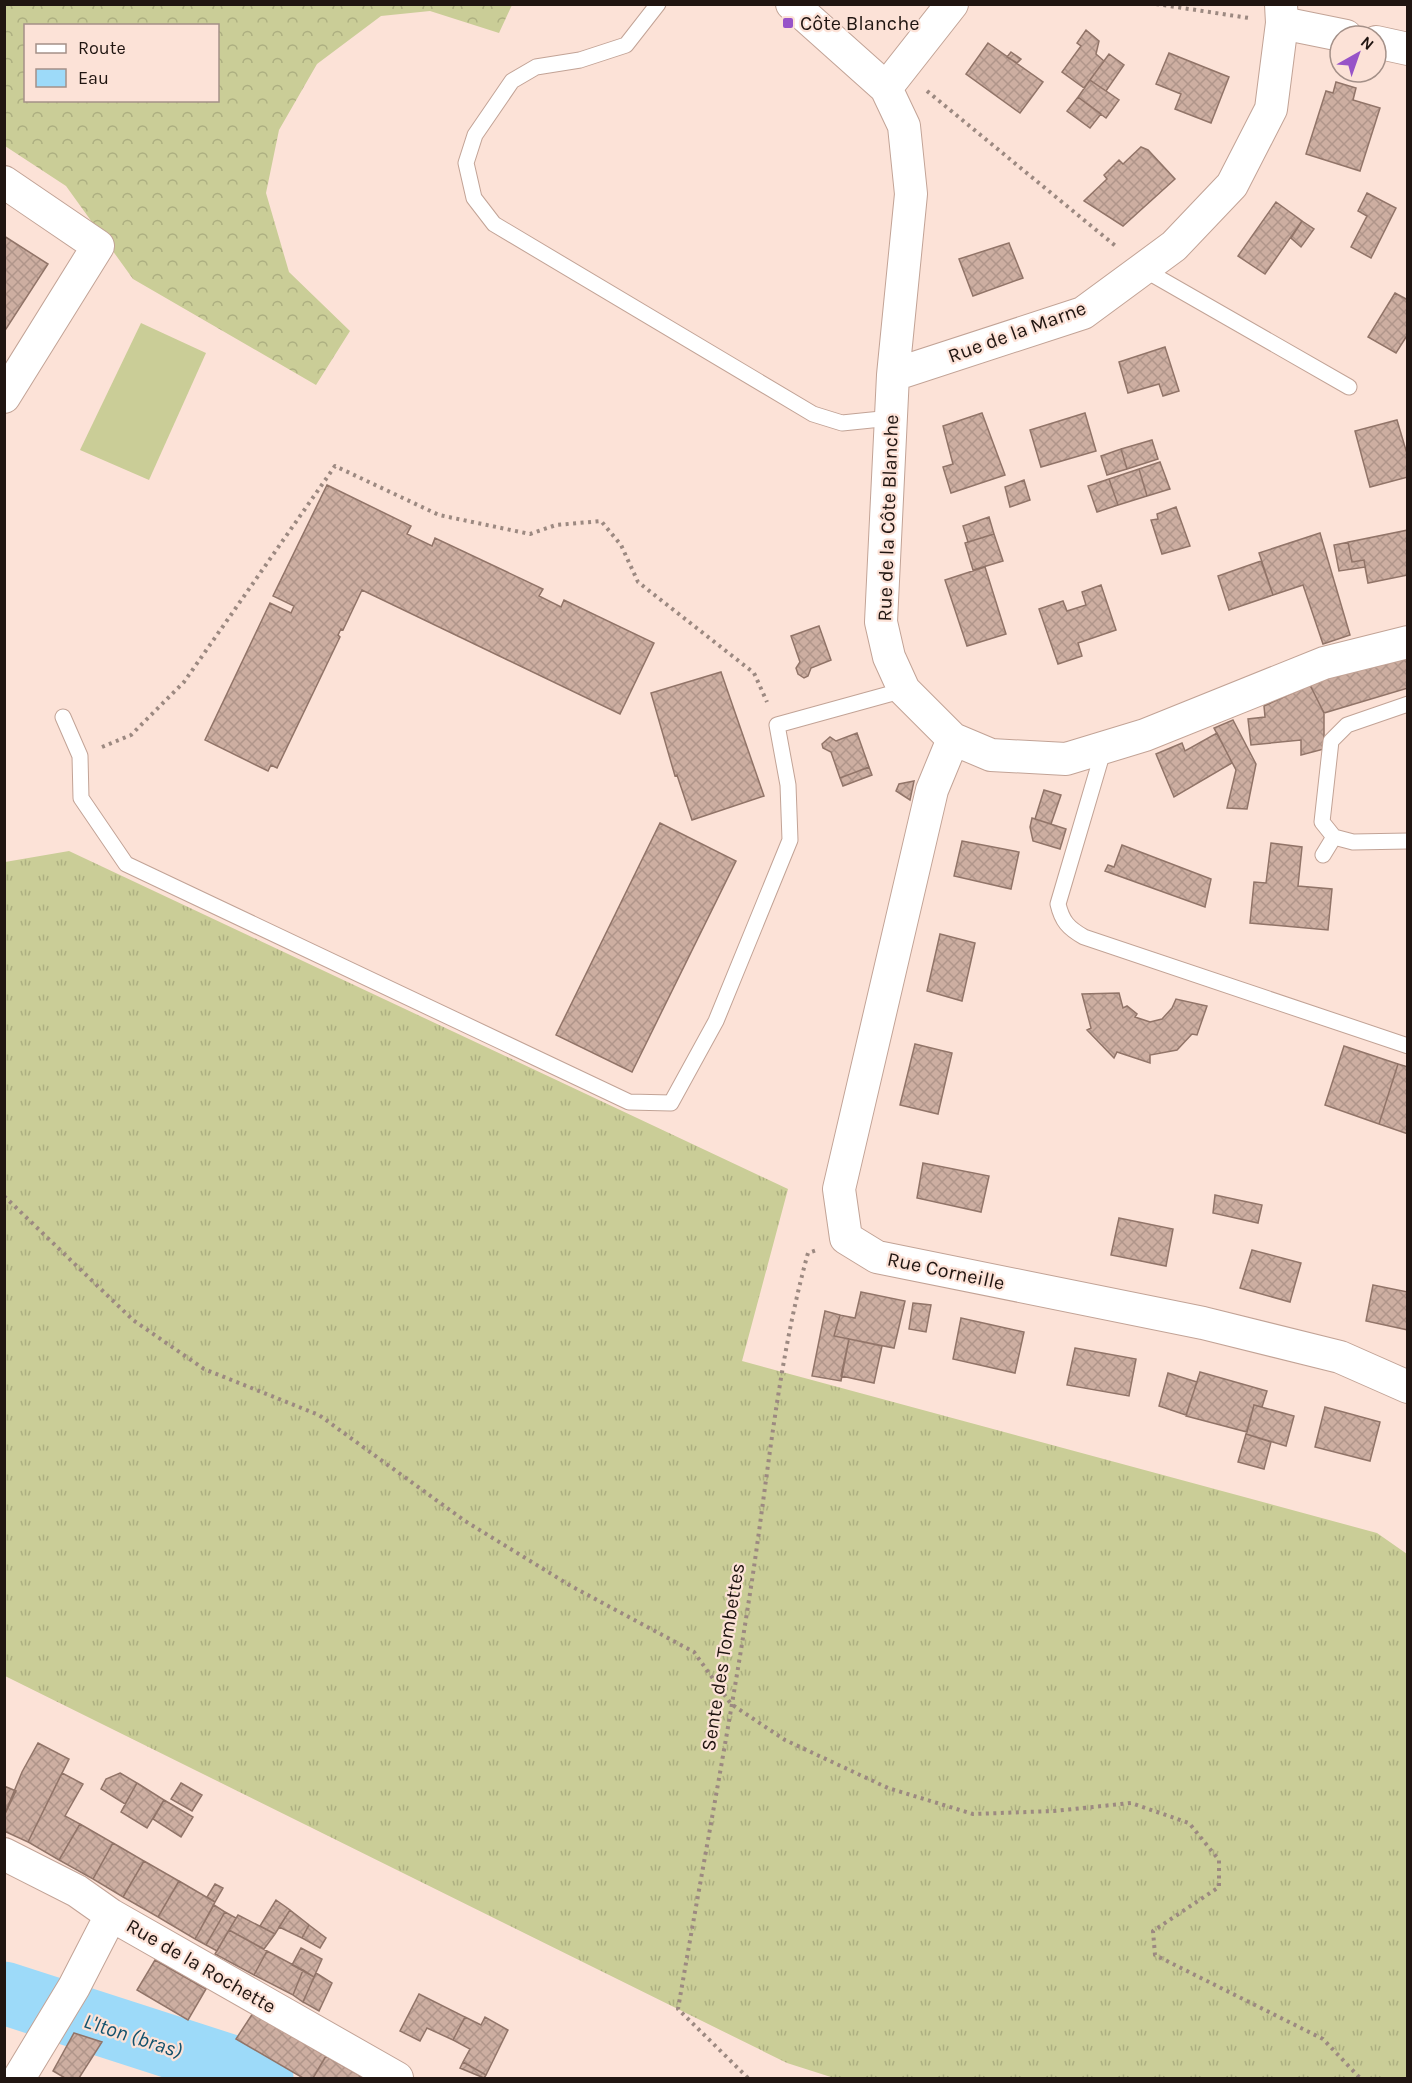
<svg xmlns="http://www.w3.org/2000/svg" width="1412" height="2083" font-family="Karla,sans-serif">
	<defs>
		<pattern id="grass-tufts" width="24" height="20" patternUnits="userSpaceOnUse" patternTransform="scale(1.5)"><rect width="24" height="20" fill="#cacd97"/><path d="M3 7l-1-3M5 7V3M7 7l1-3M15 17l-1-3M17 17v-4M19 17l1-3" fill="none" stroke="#adaf81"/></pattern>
		<pattern id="forest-crowns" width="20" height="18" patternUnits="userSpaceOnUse" patternTransform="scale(1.5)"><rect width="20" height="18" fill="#cacd97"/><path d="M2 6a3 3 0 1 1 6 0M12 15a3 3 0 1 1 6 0" fill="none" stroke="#adaf81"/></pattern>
		<pattern id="building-cross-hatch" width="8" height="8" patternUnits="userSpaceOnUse" patternTransform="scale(1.5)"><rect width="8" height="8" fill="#cdaea1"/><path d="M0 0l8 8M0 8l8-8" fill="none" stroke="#b0958a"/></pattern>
	</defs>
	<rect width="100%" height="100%" fill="#fce2d7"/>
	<path fill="url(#grass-tufts)" d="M69,851L788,1189L742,1361L1377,1533L1407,1554V2078H834L787,2063L5,1676V862Z"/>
	<path fill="url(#forest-crowns)" fill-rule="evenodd" d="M4,5H512L499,33L430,11L381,16L317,64L279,130L266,193L289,272L350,331L316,385L133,279L66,186L5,146ZM26,26H218V100H26Z"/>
	<path fill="#cacd97" d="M141,323L206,353L149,480L80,450Z"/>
	<path fill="#9ddaf9" d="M4,1971L44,1992L27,2017L5,2010Z
		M92,2007L234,2049L255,2058L287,2078H224L74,2033Z"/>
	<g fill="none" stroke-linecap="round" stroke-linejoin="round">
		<path stroke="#9ddaf9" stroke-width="63" d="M4,1993L258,2075L262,2078"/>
	</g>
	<path fill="url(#building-cross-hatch)" stroke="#917468" stroke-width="1.5" d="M1086,30L1099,41L1096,54L1104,61L1084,88L1062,72L1081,46L1077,43Z
		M988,43L1043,82L1020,113L966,74Z
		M1011,52L1021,59L1017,63L1007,57Z
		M1169,53L1229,77L1211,123L1175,109L1181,94L1156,84Z
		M1109,54L1124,65L1106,91L1090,80Z
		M1090,80L1119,100L1106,118L1078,97Z
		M1336,82L1356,88L1353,100L1380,108L1360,171L1306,154L1326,91L1333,93Z
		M1078,97L1101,114L1090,128L1067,111Z
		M1141,147L1148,150L1175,179L1123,226L1084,201L1107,179L1104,175L1119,160L1123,164Z
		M1367,193L1396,208L1371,258L1351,247L1367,216L1358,211Z
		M1276,202L1302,221L1265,274L1238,256Z
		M1302,221L1314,229L1301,247L1291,238Z
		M4,236L48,264L4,332Z
		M1009,243L1023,278L973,296L959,259Z
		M1395,293L1408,300V334L1396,353L1368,337Z
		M1165,347L1179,391L1163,396L1159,384L1128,393L1119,362Z
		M982,413L1005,475L951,493L943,467L953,464L943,426Z
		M1085,413L1096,451L1041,467L1030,430Z
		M1397,420L1408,457V477L1370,487L1355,431Z
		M1152,440L1158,459L1127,469L1121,449Z
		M1121,449L1127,469L1107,475L1101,456Z
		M1160,462L1170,489L1147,496L1139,469Z
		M1139,469L1147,496L1118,505L1109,479Z
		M1109,479L1118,505L1097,512L1088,486Z
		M1024,480L1030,500L1010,507L1005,487Z
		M327,485L411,526L407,534L432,546L435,538L543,589L539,596L561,607L564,600L654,643L620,714L362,590L343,630L341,629L338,635L340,637L277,768L271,765L268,771L205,740L270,603L291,613L294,606L273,596Z
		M1176,507L1190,546L1162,554L1151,520L1158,519L1157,514Z
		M989,517L994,534L968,542L963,526Z
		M1408,530V575L1368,583L1365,567L1339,571L1334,545Z
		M1408,530V575L1368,583L1364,560L1352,562L1348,542Z
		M1320,533L1350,635L1323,644L1303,585L1273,595L1259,553Z
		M994,534L1003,561L973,570L965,543Z
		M1261,561L1273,595L1229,610L1218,576Z
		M985,567L1006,634L967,646L945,580Z
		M1101,585L1116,630L1078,643L1082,656L1058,664L1039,609L1063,601L1067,611L1086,605L1082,592Z
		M819,626L831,660L811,668L808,676L804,678L798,674L796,668L800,662L791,636Z
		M1408,655V688L1324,713L1310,685L1338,673Z
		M721,672L764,796L692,820L677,775L675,776L651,693Z
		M1310,685L1324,713V749L1301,755V740L1251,745L1248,719L1265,717L1264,706Z
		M1233,720L1256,764L1247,809L1227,808L1236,770L1214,728Z
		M857,733L869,767L840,778L831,752L823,748L822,744L830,737L836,741Z
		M1217,733L1232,763L1174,797L1156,754L1182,743L1185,751Z
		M869,767L872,775L843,786L840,778Z
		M914,781L910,800L896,791L899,784Z
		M1044,790L1061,795L1051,824L1035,819Z
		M1032,818L1066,829L1060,849L1033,841L1030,827Z
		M660,823L736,861L632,1072L556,1035Z
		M962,841L1019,852L1011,889L954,876Z
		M1271,843L1302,847L1298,886L1332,889L1328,930L1250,923L1254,882L1266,883Z
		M1122,845L1211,879L1205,907L1105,871L1108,865L1114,867Z
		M940,934L975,943L962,1001L927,991Z
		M1119,993L1123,1008L1127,1006L1137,1014L1135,1017L1150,1022L1162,1019L1172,1008L1176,999L1207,1006L1197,1035L1192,1034L1177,1050L1150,1055V1063L1117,1052L1114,1058L1087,1030L1091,1028L1082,994Z
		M915,1044L952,1053L938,1114L900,1105Z
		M1344,1046L1398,1064L1379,1124L1325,1105Z
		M1398,1064L1408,1067V1134L1379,1124Z
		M923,1163L989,1176L981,1212L917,1198Z
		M1215,1195L1262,1205L1258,1223L1213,1213Z
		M1119,1218L1173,1229L1166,1266L1111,1255Z
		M1252,1250L1301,1263L1290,1302L1240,1288Z
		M1373,1285L1408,1292V1330L1366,1321Z
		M861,1292L905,1301L894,1348L834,1336L840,1315L855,1318Z
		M913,1303L931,1305L926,1332L909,1329Z
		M825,1311L840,1315L834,1336L849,1339L841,1381L812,1376Z
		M961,1318L1024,1332L1015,1373L953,1359Z
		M849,1339L882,1346L874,1383L841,1376Z
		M1075,1348L1136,1359L1129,1396L1067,1385Z
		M1200,1372L1267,1391L1262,1407L1254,1405L1247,1432L1186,1416Z
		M1168,1373L1197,1382L1186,1415L1159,1406Z
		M1254,1405L1294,1416L1286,1446L1246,1434Z
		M1325,1407L1380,1422L1370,1461L1315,1447Z
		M1246,1434L1271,1442L1264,1469L1238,1462Z
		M38,1743L69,1759L28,1842L4,1831V1816L22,1772Z
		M62,1773L83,1784L65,1816L80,1824L59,1860L28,1842Z
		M120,1773L137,1783L125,1804L101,1789L106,1779Z
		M137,1783L164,1800L147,1828L121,1812Z
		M181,1783L202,1795L192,1811L171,1799Z
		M4,1786L16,1791L4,1816Z
		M164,1800L193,1817L181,1837L153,1819Z
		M80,1824L113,1843L93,1879L59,1860Z
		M113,1843L144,1861L123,1897L93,1879Z
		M144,1861L179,1881L158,1917L123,1897Z
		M179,1881L215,1902L195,1939L158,1917Z
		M215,1884L223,1888L215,1902L207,1897Z
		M276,1900L290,1910L275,1934L260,1926Z
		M214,1905L225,1912L206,1945L195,1939Z
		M290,1910L309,1925L302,1938L279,1927Z
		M225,1912L236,1918L217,1951L206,1945Z
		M238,1915L275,1934L264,1949L229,1930Z
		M309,1925L326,1938L320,1948L302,1938Z
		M229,1930L267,1951L254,1975L215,1954Z
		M301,1948L322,1959L314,1977L292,1965Z
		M267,1951L303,1970L293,1995L254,1975Z
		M155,1960L206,1989L188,2020L137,1990Z
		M303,1970L314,1977L303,2002L293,1995Z
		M316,1973L332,1983L319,2011L303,2002Z
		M419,1994L465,2017L453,2040L427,2028L420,2041L400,2031Z
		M253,2013L326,2056L313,2078H303L236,2039Z
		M465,2017L481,2025L485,2017L508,2030L486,2075L463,2062L470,2049L453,2040Z
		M74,2033L102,2042L79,2078H65L53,2071Z
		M326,2056L361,2076L359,2078H313Z
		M463,2062L486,2075L484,2078L460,2068Z"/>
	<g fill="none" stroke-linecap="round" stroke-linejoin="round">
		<defs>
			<path id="service" d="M658,4L626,45L580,60L536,67L512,81L475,135L466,163L474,198L494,224L813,414L842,423L891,418
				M1143,269L1349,387
				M1408,704L1347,725L1331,741L1322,822L1334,837L1353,842L1408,841
				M63,717L80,756L81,798L126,864L629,1102L671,1103L716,1021L790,840L788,785L777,725L904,690
				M1104,748L1058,904C1062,921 1068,928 1084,937L1408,1046
				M1323,855L1334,837"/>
			<path id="minor" d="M792,4L886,88L904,126L911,194L893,375L881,622L889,657L904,690L953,739L991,755L1066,759L1145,735L1324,663L1408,642
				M1282,23L1346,36
				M1376,42L1408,49
				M886,88L952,4
				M4,182L98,246L4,397
				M893,375L1083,313L1174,246L1232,185L1271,109L1282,23L1281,4
				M953,739L932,790L839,1189L846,1238L877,1257L1203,1323L1340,1357L1408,1387
				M4,1854L77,1891L111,1915L397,2078
				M19,2078L74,1987L111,1915"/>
		</defs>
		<use href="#service" stroke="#c2a396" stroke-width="17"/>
		<use href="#minor" stroke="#c2a396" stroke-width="34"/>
		<path stroke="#9c8981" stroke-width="4" stroke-dasharray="3 4.5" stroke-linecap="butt" d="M1156,4L1249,18
			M927,91L1118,248
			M102,747L131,735L184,682L335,466L439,515L530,534L556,525L601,521L621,545L638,582L754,673L767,702
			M4,1196L133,1320L204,1369L319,1415L465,1521L571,1586L694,1652L731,1704L785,1740L888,1788L973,1814L1054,1811L1131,1803L1189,1823L1219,1860V1887L1153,1931L1155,1955L1323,2039L1360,2078
			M748,2078L678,2009C701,1875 727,1741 748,1606C767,1489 776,1368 808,1253L817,1250"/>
		<use href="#service" stroke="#fff" stroke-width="15"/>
		<use href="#minor" stroke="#fff" stroke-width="32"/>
	</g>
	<rect fill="#9753c8" stroke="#fce2d7" stroke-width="2" x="782" y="17" width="12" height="12" rx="3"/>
	<g text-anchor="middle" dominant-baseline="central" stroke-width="4.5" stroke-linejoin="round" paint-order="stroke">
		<g font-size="20" fill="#201511" stroke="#fce2d7" text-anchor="start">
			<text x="800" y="23">Côte Blanche</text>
		</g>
		<g font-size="20" fill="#201511" stroke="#fce2d7">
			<text transform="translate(1017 332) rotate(-20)">Rue de la Marne</text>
			<text transform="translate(888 518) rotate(-88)">Rue de la Côte Blanche</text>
			<text transform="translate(946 1271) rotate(12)">Rue Corneille</text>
			<text transform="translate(723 1657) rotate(-81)">Sente des Tombettes</text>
			<text transform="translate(201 1966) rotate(30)">Rue de la Rochette</text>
		</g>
		<g font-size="21" font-style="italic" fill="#12516c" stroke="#fce2d7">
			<text transform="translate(133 2036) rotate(18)">L'Iton (bras)</text>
		</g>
	</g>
	<rect width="1412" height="2083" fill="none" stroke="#201511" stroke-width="12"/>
	<rect x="24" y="24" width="195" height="78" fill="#fce2d7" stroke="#a49088" stroke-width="1.5"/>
	<rect x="36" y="44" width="30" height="9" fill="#ffffff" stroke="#a49088" stroke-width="1.5"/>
	<text x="78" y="54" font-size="18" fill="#201511">Route</text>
	<rect x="36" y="69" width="30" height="18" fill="#9ddaf9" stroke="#a49088" stroke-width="1.5"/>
	<text x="78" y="84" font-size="18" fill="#201511">Eau</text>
	<g transform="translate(1358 54) rotate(40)"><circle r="28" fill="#fce2d7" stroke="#a49088" stroke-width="1.5"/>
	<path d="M0-4.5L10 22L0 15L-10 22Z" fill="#9753c8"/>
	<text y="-9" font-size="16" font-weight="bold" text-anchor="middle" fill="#201511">N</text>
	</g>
</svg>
